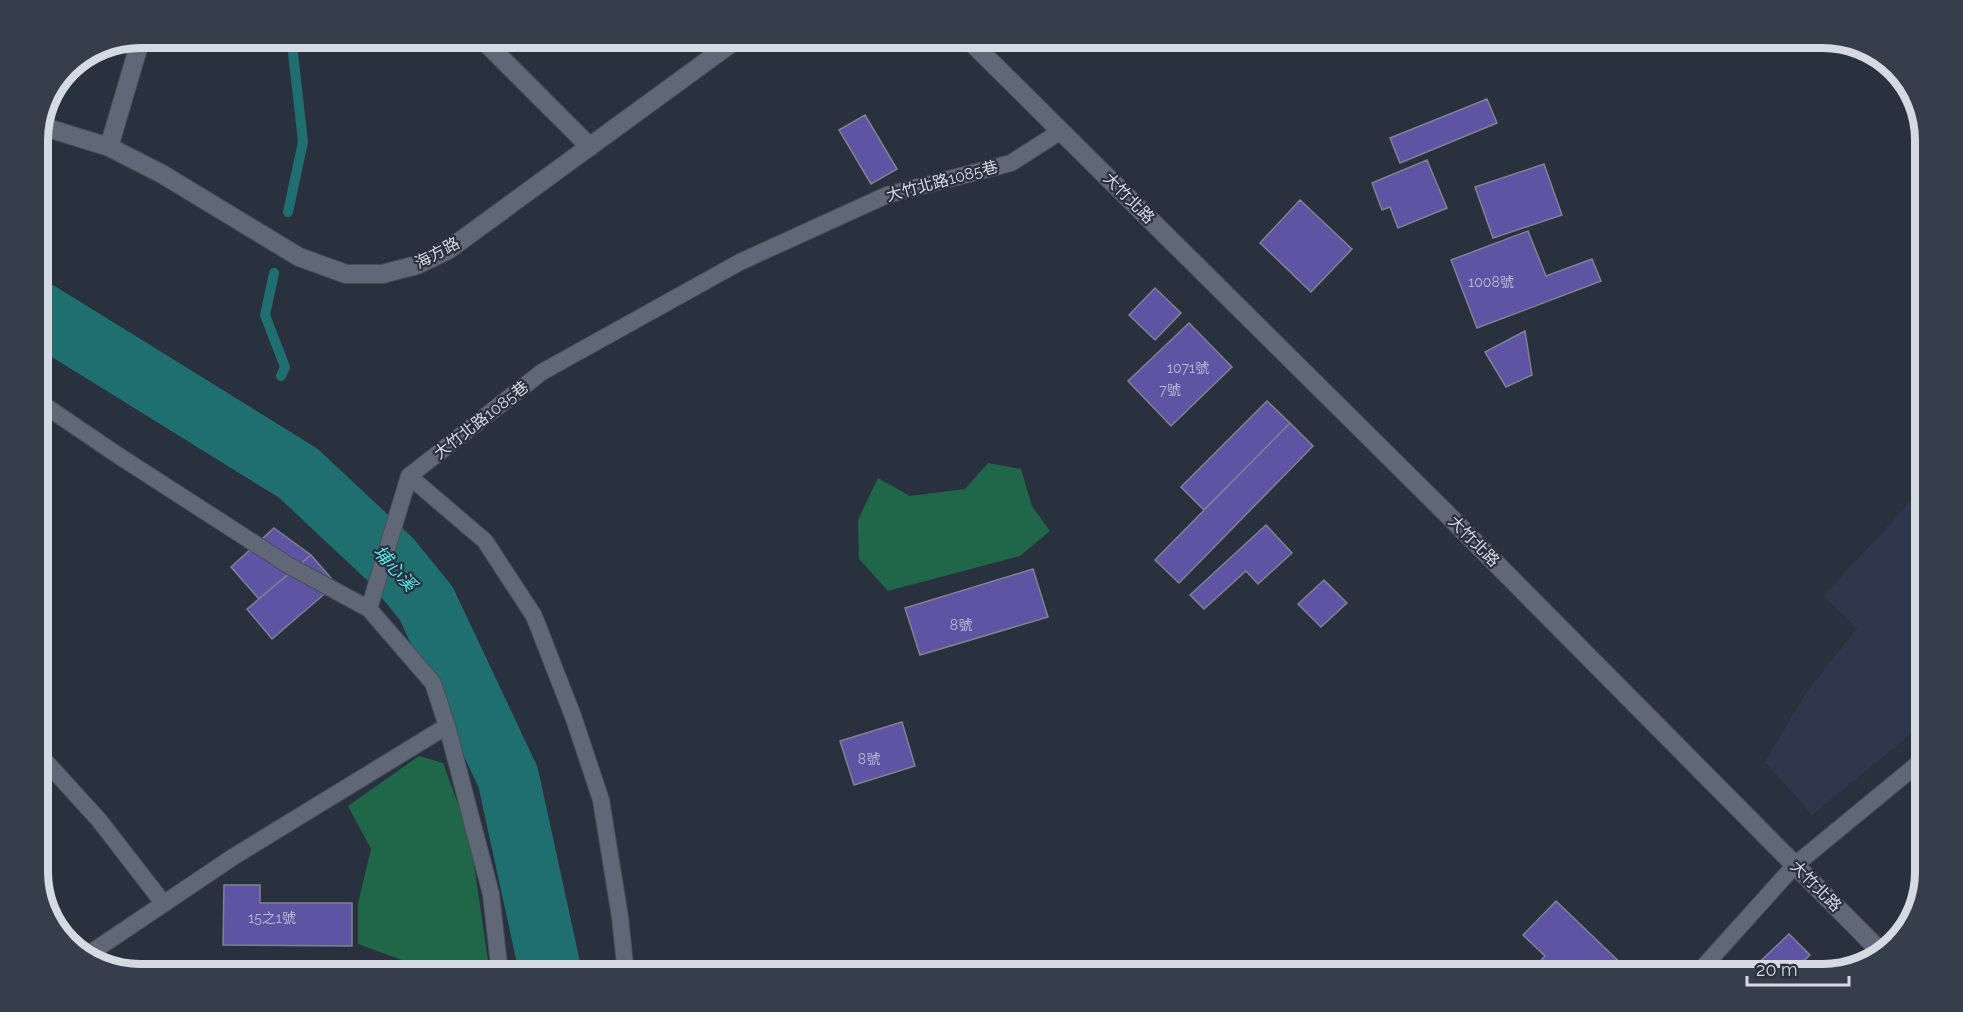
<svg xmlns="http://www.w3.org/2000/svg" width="1963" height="1012" font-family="Raleway,'Noto Sans TC',sans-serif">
	<rect width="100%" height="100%" fill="#29303e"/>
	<path fill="#2e374b" d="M1925,486V723L1812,815L1765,762L1805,694L1857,628L1823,596Z"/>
	<path fill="#206649" d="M988,463L1021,469L1032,506L1050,531L1020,556L888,591L859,559L858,520L878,478L910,496L965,489Z
		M419,756L443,763L470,837L490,974H440L358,944V903L371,849L348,806Z"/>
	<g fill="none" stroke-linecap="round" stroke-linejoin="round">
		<path stroke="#206f70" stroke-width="10" d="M288,212L303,142L292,44
			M274,273L265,315L285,367L281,376"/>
		<path stroke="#206f70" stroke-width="62" d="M38,312L298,473L391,560L426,603L508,777L551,974"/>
	</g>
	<path fill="#5e54a3" stroke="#828193" stroke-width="1.5" d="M1487,99L1497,123L1400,163L1390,138Z
		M865,115L897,169L871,184L839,130Z
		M1427,160L1447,208L1398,228L1390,207L1382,210L1372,183Z
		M1544,164L1562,215L1493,238L1475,187Z
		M1300,200L1352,249L1311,292L1260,243Z
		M1528,231L1546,276L1592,259L1601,281L1477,328L1451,260Z
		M1155,288L1181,313L1155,340L1129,315Z
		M1189,323L1232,367L1171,426L1128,381Z
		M1525,331L1532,375L1506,387L1485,352Z
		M1267,401L1290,423L1204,510L1181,487Z
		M1290,423L1313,446L1179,583L1155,560Z
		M1266,525L1292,553L1258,584L1246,571L1204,609L1190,595Z
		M274,528L311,555L259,599L231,567Z
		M311,555L336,584L272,639L247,609Z
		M1033,569L1048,617L920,655L905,608Z
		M1324,580L1347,603L1321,627L1298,604Z
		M902,722L915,766L854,785L840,741Z
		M1925,816V836L1916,824Z
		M224,885H260V903H352V946L223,945Z
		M1556,901L1632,974H1537L1532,970L1545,956L1523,935Z
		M1789,934L1810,955L1790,974H1747Z"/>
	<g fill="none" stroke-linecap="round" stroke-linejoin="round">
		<defs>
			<path id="lane" d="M38,401L119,456L288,565L369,609L433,683L447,726L491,894L500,974
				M409,476L542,372L740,262L887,195L1011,163L1061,131
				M409,476L485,541L534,616L573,716L601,800L620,917L626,974
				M369,609L409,476
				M38,753L99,820L164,904
				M86,956L233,857L447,726
				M1697,974L1795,865L1925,758"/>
			<path id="street" d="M486,43L590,147
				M41,126L109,147L162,174L299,257L346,274H382L417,265L448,250L733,42
				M109,147L139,45"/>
			<path id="secondary" d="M970,41L1447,514L1883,954"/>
		</defs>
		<use href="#lane" stroke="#484e59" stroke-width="18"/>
		<use href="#street" stroke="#484e59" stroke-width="20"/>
		<use href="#secondary" stroke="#484e59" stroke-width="20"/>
		<use href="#lane" stroke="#606877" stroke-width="16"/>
		<use href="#street" stroke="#606877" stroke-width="18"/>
		<use href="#secondary" stroke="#606877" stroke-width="18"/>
	</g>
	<g text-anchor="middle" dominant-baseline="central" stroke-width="4.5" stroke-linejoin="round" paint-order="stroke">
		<g font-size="14" fill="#b6b8d2">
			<text x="1491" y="282">1008號</text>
			<text x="1188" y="368">1071號</text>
			<text x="1170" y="390">7號</text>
			<text x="961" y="625">8號</text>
			<text x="869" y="759">8號</text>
			<text x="272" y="918">15之1號</text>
		</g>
		<g font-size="16" fill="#d4d9e2" stroke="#29303e">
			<text transform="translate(942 181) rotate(-15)">大竹北路1085巷</text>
			<text transform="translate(1129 198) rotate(45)">大竹北路</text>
			<text transform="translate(437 253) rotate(-28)">海方路</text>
			<text transform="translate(481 420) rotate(-38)">大竹北路1085巷</text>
			<text transform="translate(1474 541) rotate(45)">大竹北路</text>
			<text transform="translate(1816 886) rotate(45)">大竹北路</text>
		</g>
		<g font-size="18" font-style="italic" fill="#57e8eb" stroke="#29303e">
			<text transform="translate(395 568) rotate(48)">埔心溪</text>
		</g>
	</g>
	<path d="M0 0H1963V1012H0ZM140 48H1823A92 92 0 0 1 1915 140V872A92 92 0 0 1 1823 964H140A92 92 0 0 1 48 872V140A92 92 0 0 1 140 48Z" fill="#373e4b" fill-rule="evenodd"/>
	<path fill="none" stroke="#d4d9e2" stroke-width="8" d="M140 48H1823A92 92 0 0 1 1915 140V872A92 92 0 0 1 1823 964H140A92 92 0 0 1 48 872V140A92 92 0 0 1 140 48Z"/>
	<path d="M1747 976v9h102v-9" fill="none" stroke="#d4d9e2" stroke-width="3"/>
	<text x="1756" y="976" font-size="18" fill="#d4d9e2" stroke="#29303e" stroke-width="4.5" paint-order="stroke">20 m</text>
</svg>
